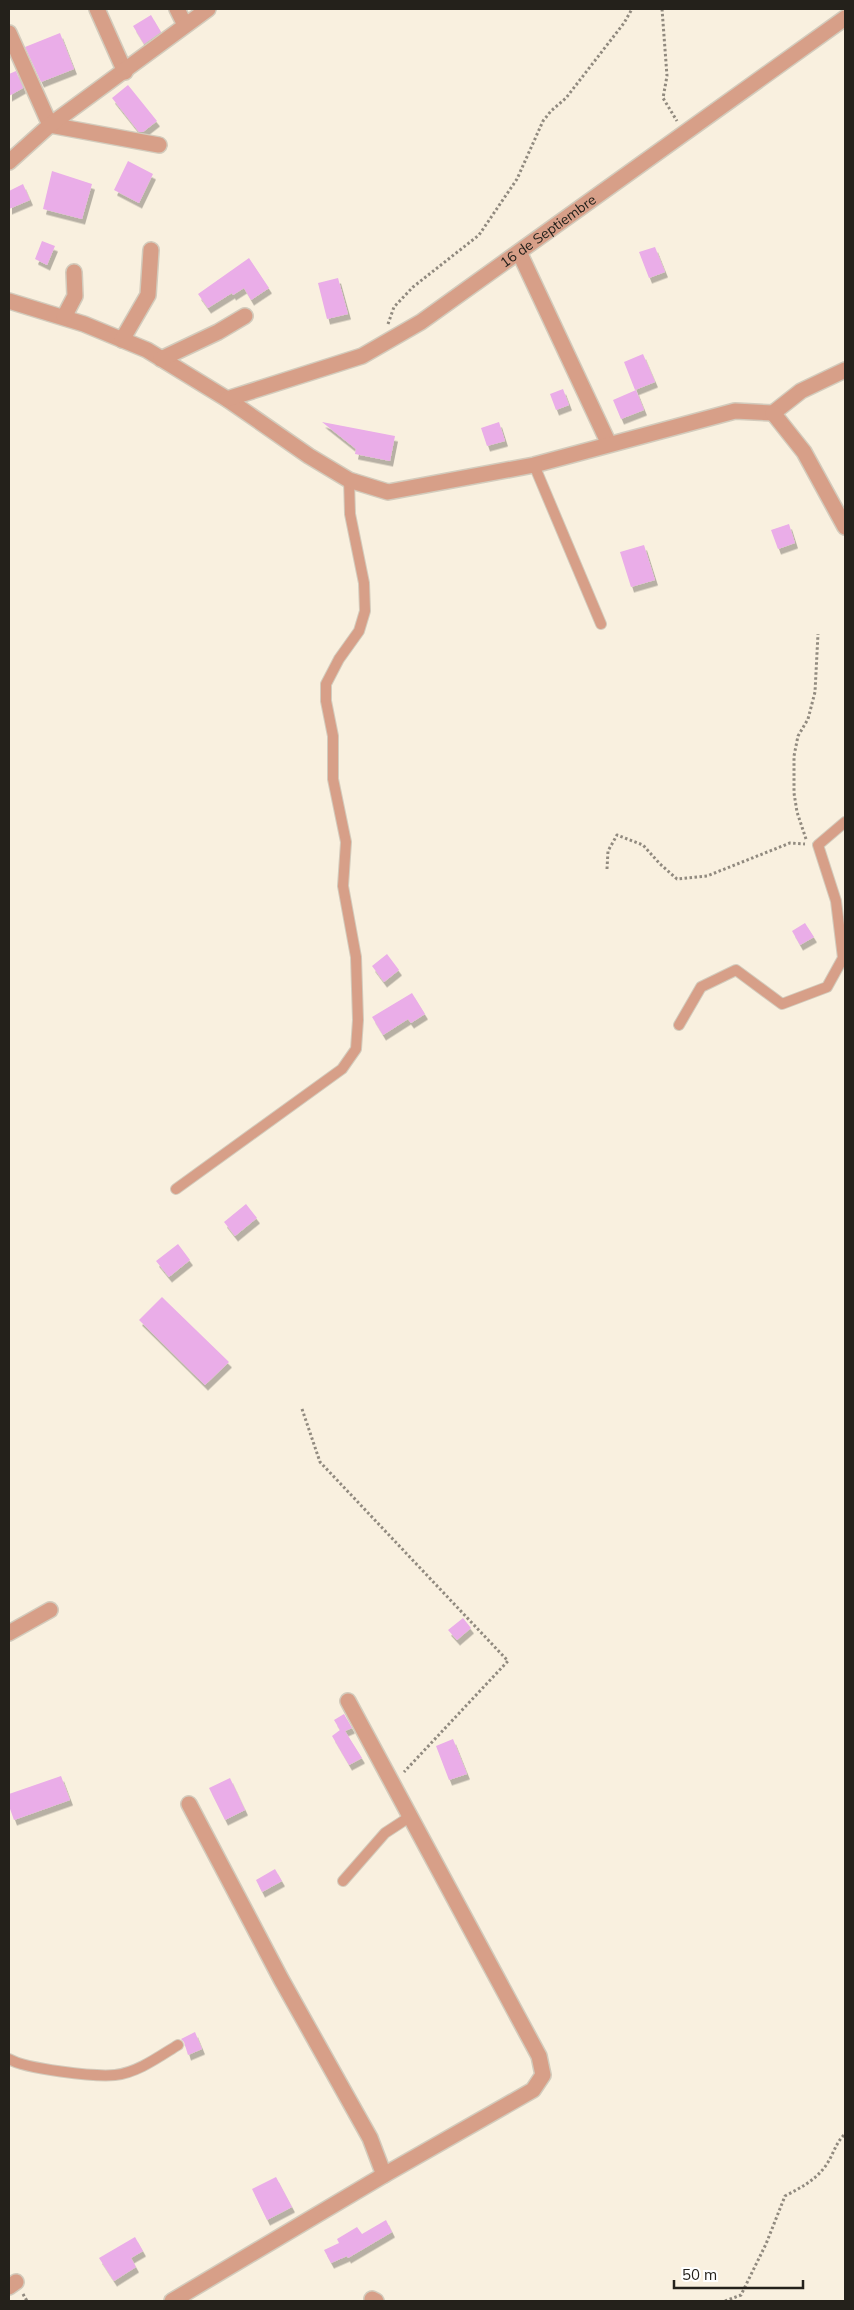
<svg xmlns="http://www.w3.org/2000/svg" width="854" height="2310" font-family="Mulish,sans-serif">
	<defs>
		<filter id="shadow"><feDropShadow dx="3" dy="5.5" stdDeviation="0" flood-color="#0004"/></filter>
	</defs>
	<rect width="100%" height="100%" fill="#f9f0df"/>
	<path fill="#eaade8" filter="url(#shadow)" d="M151,15L161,32L144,44L133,26Z
		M60,33L74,69L41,82L25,47Z
		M16,71L23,88L9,96V74Z
		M128,85L157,121L143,132H139L112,98Z
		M128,161L153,174L139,203L114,190Z
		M52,171L92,184L82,219L43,209Z
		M23,184L30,200L9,209V191Z
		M42,241L55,246L47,265L35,259Z
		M655,247L665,272L649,278L639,252Z
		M249,258L269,288L251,300L244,288L233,295L232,293L208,308L198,294Z
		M338,278L348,314L327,319L318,283Z
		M643,354L655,382L635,390L624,362Z
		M563,389L569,405L556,410L550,394Z
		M636,390L644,410L621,419L613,400Z
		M322,422L395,436L390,461L355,454L356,449Z
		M499,422L505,441L487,446L481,428Z
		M789,524L795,543L778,549L771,530Z
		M644,545L655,580L631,587L620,552Z
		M805,923L814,937L800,945L792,931Z
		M387,954L399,970L384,982L372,966Z
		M412,993L425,1014L411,1023L408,1019L383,1035L372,1017Z
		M246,1204L257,1218L235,1236L224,1222Z
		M178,1244L190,1260L169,1277L156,1261Z
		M162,1297L229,1362L205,1385L139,1320Z
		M463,1618L471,1628L457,1640L448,1630Z
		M344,1714L352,1728L345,1731L362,1758L349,1765L332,1736L340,1730L334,1720Z
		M453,1739L467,1774L449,1780L436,1746Z
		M61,1776L70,1800L14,1820L9,1806V1794Z
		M230,1778L245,1810L225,1820L209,1788Z
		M275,1869L282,1881L262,1892L256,1880Z
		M195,2032L202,2049L188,2055L184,2042L181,2039Z
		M276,2177L292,2207L267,2220L252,2189Z
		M386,2220L392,2232L348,2258L347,2256L331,2263L324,2250L339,2243L337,2239L357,2227L362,2234Z
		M135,2237L143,2251L131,2258L136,2267L114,2281L99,2258Z"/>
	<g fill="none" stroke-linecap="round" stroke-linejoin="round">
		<defs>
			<path id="lane" d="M534,465L601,624
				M679,1025L701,987L736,970L782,1004L827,987L843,958L836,901L818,845L845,822
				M176,1189L342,1069L356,1049L358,1020L356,957L343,886L346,842L333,779V736L326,701V684L339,659L359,631L365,611L364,583L350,514L349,480
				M343,1881L385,1833L411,1816
				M9,2059C26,2069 95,2077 115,2075C137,2073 160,2056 178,2045"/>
			<g id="street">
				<path d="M97,9L125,72"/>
				<path d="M177,9L185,25"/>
				<path d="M9,33L50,125L159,145"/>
				<path d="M9,162L50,125L208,9"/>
				<path d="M520,254L609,444"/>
				<path d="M9,301L84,324L147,350L227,399L309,456L349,480L388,492L534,465L735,411L773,413L801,391L845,370"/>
				<path d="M64,317L75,296L74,272"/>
				<path d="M122,340L148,295L151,250"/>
				<path d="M161,359L218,332L245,316"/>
				<path id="s1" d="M227,399L362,356L421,322L845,18"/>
				<path d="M773,413L804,452L845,527"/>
				<path d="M9,1633L50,1610"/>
				<path d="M189,1804L281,1979L370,2138L384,2175"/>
				<path d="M9,2287L16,2282"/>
				<path d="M372,2299L376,2301"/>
				<path d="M172,2301L384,2175L533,2090L543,2075L539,2056L348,1701"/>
			</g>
		</defs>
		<use href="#lane" stroke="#d3cbbc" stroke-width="12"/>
		<use href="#street" stroke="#d3cbbc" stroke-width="18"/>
		<path stroke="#918a7f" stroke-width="3" stroke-dasharray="2.5 2.5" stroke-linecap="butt" d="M662,9L667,76L663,98L677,121
			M388,324L394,307L413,287L479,235L517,179L543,121L551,111L566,98L624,23L632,9
			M806,839L797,812L794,793V756L798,736L808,719L815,692L818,634
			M607,869L608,851L617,835L643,845L660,864L677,879L707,876L790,843L805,844
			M302,1409L320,1462L508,1661L404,1772
			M23,2294L27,2301
			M725,2301L741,2295L766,2244L785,2196C800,2188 814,2181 824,2168C833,2157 835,2143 845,2134"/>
		<use href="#lane" stroke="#d79f88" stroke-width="10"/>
		<use href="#street" stroke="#d79f88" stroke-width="15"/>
	</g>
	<g text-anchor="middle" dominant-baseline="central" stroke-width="4.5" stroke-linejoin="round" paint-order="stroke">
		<g font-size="14" fill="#24211b" stroke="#fff">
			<text stroke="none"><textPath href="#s1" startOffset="366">16 de Septiembre</textPath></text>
		</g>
	</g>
	<rect width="854" height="2310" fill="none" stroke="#24211b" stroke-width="20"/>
	<path d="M674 2280v8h129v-8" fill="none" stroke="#24211b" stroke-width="2.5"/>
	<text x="682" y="2280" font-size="15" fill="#24211b" stroke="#ffffff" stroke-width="4" paint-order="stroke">50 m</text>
</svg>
